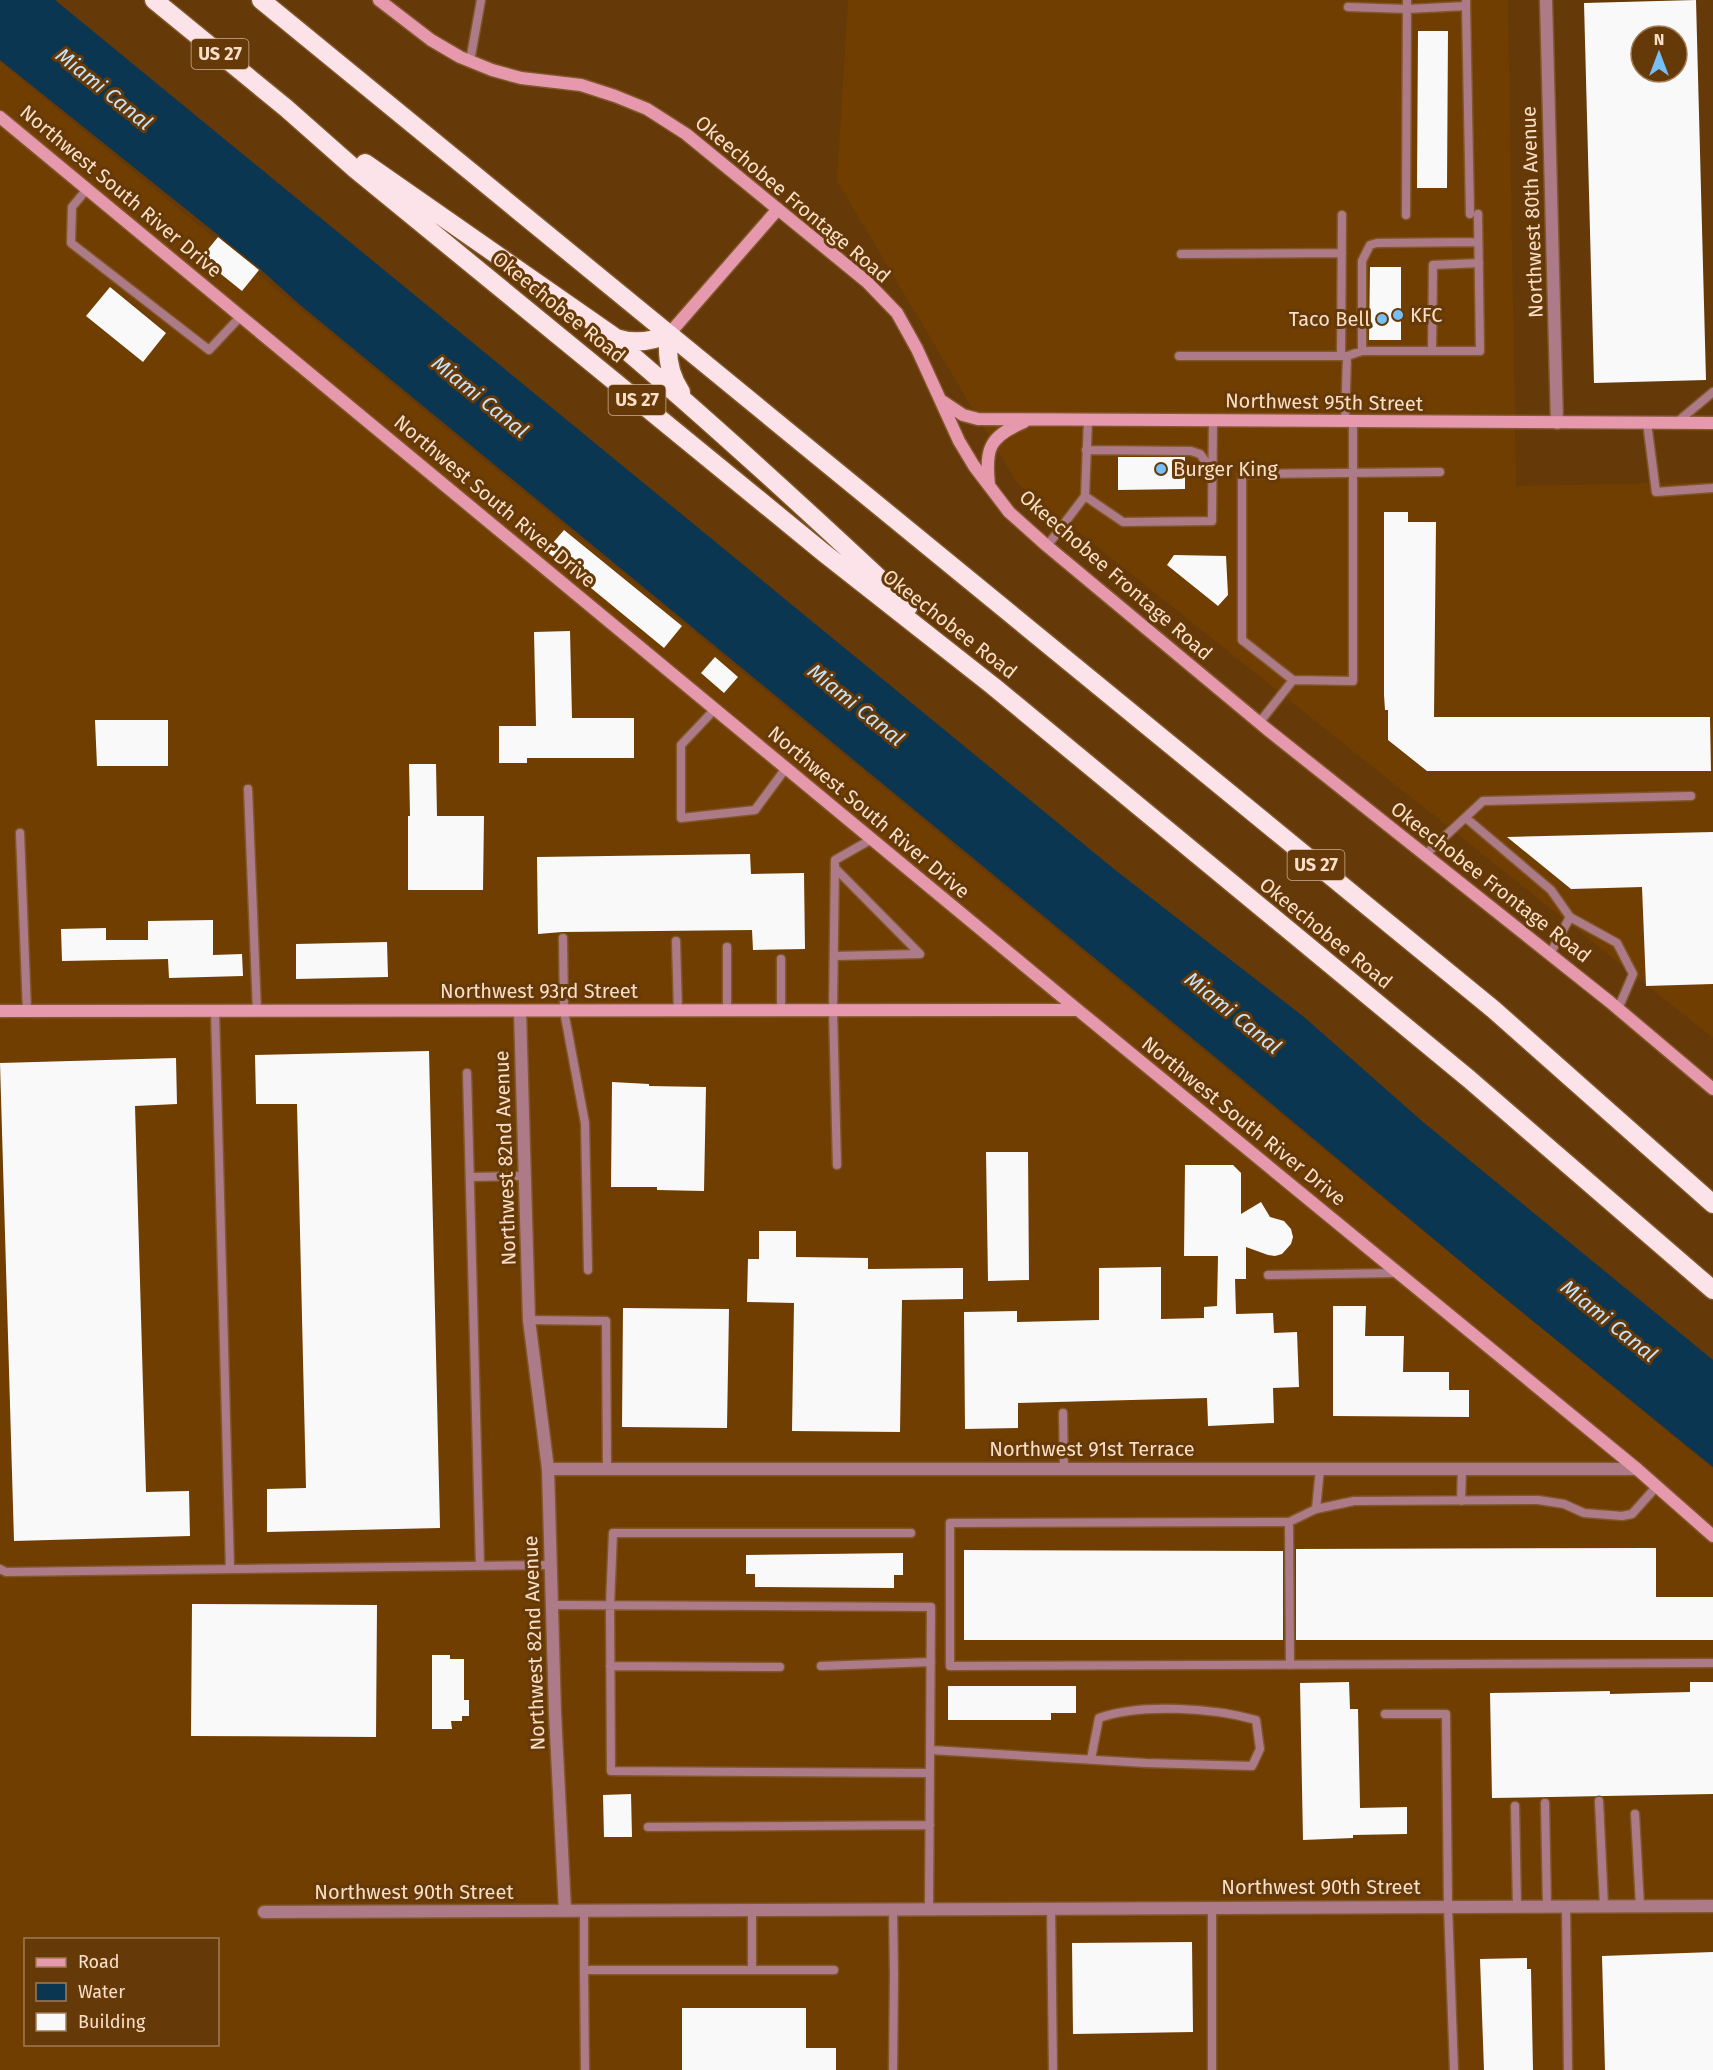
<svg xmlns="http://www.w3.org/2000/svg" width="1713" height="2070" font-family="'Fira Sans',sans-serif">
	<rect width="100%" height="100%" fill="#653908"/>
	<path fill="#703e01" fill-rule="evenodd" d="M848,0H1508L1516,486L1713,482V1038L1017,483L837,181Z
		M0,62L1713,1469V2070H0ZM26,1940H218V2044H26Z"/>
	<path fill="#0b3651" d="M0,0H55L1114,869L1304,1017L1423,1122L1713,1360V1467L1496,1291L1243,1080L299,304L258,267L0,60Z"/>
	<path fill="#f9f9f9" fill-rule="evenodd" d="M1696,0L1706,380L1594,383L1584,3ZM1641,36H1677V72H1641Z
		M1418,31H1448L1447,188H1417Z
		M218,237L259,270L242,291L201,258Z
		M1370,267H1401V340H1369Z
		M110,287L166,333L143,362L86,316Z
		M1118,457H1185V489L1118,490Z
		M1384,512H1408V522H1436L1434,717H1710L1711,771H1427L1388,740V710H1385L1384,695Z
		M564,530L682,626L664,648L546,551Z
		M1174,555L1226,556L1228,595L1218,606L1167,565Z
		M570,631L572,718H634V758H527V763H499V726H536L534,632Z
		M715,657L738,677L724,693L701,673Z
		M95,720H168V766H97Z
		M409,764H436L437,816H484L483,890H408V816H410Z
		M1713,832V984L1646,986L1642,887L1571,889L1507,837Z
		M750,854L751,874L804,873L805,949L753,950L752,930L562,932L538,934L537,857Z
		M213,920V955L242,954L243,976L169,978L168,959L62,961L61,929L106,928V940H148V921Z
		M387,942L388,977L296,979V944Z
		M429,1051L440,1528L267,1532V1489L306,1488L297,1104H256L255,1055Z
		M176,1058L177,1104L135,1106L146,1492L189,1491L190,1536L14,1541L0,1063Z
		M612,1082L649,1084V1086L706,1087L704,1191L657,1190V1187H611Z
		M986,1152H1028L1029,1280L988,1281Z
		M1185,1165H1233L1241,1173V1214L1261,1202L1270,1217L1284,1221L1291,1229L1293,1237L1291,1244L1282,1254L1275,1256L1268,1255L1246,1247V1279H1235L1236,1314L1273,1313L1274,1333L1297,1332L1299,1387L1273,1388L1274,1423L1208,1426L1207,1398L1018,1403V1428L965,1429L964,1312L1017,1311V1322L1099,1320V1268L1161,1267V1319L1204,1318V1307L1217,1306L1218,1256H1184Z
		M759,1231H796V1257L868,1258V1269L963,1268V1299L902,1300L900,1432L792,1431L794,1303L747,1302L748,1259H759Z
		M1333,1306H1366L1365,1336H1404L1403,1372H1449V1390H1469V1417L1333,1416Z
		M623,1308L729,1309L727,1428L622,1427Z
		M1656,1548V1597H1713V1640H1296V1549Z
		M964,1550L1283,1551V1640H964Z
		M903,1553V1575H894V1588L755,1587V1574H746V1555Z
		M192,1604L377,1605L376,1737L191,1736Z
		M432,1655H450V1659H464V1700H469V1716H462V1721H451L452,1729H432Z
		M1349,1682L1350,1709H1358L1360,1808L1407,1807V1834L1353,1835V1838L1303,1840L1300,1683Z
		M1690,1682H1713V1794L1492,1798L1490,1693L1610,1691V1694L1690,1692Z
		M948,1686H1076V1713H1051V1720H948Z
		M631,1794L632,1837H604L603,1795Z
		M1192,1942L1193,2032L1073,2034L1072,1943Z
		M1713,1952V2070H1605L1602,1956Z
		M1527,1958V1969H1531L1533,2070H1484L1480,1959Z
		M682,2008H806V2048H836V2070H682Z"/>
	<g fill="none" stroke-linecap="round" stroke-linejoin="round">
		<defs>
			<path id="lane" d="M1466,6L1470,214
				M1348,7L1407,9L1466,6V0
				M470,61L481,0
				M87,189L72,207L71,243L209,350L241,316
				M1406,215L1407,0
				M1181,254L1342,253
				M1362,351V261L1370,245L1377,243L1478,242
				M1432,351L1433,265L1479,263
				M1179,356H1347
				M1341,356L1342,215
				M1345,422L1347,356L1362,351H1480L1478,214
				M1647,423L1656,492L1713,488
				M1676,423L1713,392
				M1086,450L1191,451L1200,454L1212,470
				M1085,496L1123,522L1212,521L1213,420
				M1047,546L1085,496L1088,420
				M1293,680L1353,681V422
				M715,709L681,745V818L755,810L786,768
				M1259,723L1293,680L1242,640V474L1440,472
				M248,789L257,1011
				M1466,818L1551,890L1570,917L1617,943L1633,974L1618,1009
				M20,833L27,1011
				M1425,855L1483,801L1691,796
				M563,938L564,1011L585,1123L588,1270
				M676,941L678,1011
				M727,947V1011
				M1550,954L1570,917
				M834,956L920,954L835,868
				M781,959V1011
				M215,1011L230,1569
				M467,1073L480,1566
				M837,1165L833,1010L835,860L872,839
				M470,1177L524,1176
				M1268,1275L1398,1273
				M529,1320L606,1321L607,1469
				M1063,1413L1064,1469
				M1461,1501L1462,1469
				M1316,1509L1354,1501L1538,1500L1564,1504L1584,1513L1622,1516L1632,1514L1657,1486
				M1289,1522L1316,1509L1320,1469
				M911,1533H613L610,1605L611,1771L930,1773
				M0,1569L6,1572L551,1565
				M552,1605L931,1607L929,1909
				M1290,1665L1289,1522L950,1523V1666L1713,1663
				M610,1666L780,1667
				M821,1666L931,1662
				M1385,1714H1446L1448,1906L1454,2070
				M931,1750L1146,1763L1252,1766L1260,1749L1256,1720C1214,1708 1141,1703 1099,1718L1091,1759
				M1599,1801L1604,1906
				M1545,1803L1547,1906
				M1515,1806L1517,1906
				M1635,1814L1640,1906
				M648,1827L930,1825
				M1566,1906L1568,2070
				M1051,1908L1053,2070
				M1212,1908V2070
				M752,1909V1970
				M893,1909L894,1976L893,2070
				M584,1910V1970H834
				M584,1970L585,2070"/>
			<path id="street" d="M1546,0L1557,423
				M520,1011L529,1320L548,1469L555,1713L565,1910
				M548,1469H1637
				M264,1912L1713,1906"/>
			<path id="secondary" d="M379,0L431,40L460,57L492,70L521,78L581,85L615,96L647,109L686,134L867,282L897,313L917,349L959,441L974,466L1009,512L1047,546L1268,730L1610,1002L1713,1089
				M0,117L1078,1010L1637,1469L1713,1536
				M669,334L778,209
				M942,401L963,415L978,419L1713,423
				M989,485C985,448 989,437 1024,422
				M0,1011L1078,1010"/>
			<path id="highway" d="M154,0L286,108L355,169L824,553L993,686L1469,1079L1713,1290
				M261,0L1493,1009L1713,1204
				M365,163L616,338C634,344 651,342 669,334
				M601,329C707,418 808,511 909,606
				M669,334C666,355 669,374 681,392"/>
		</defs>
		<use href="#lane" stroke="#80572b" stroke-width="11"/>
		<use href="#street" stroke="#80572b" stroke-width="15"/>
		<use href="#secondary" stroke="#80572b" stroke-width="15"/>
		<use href="#highway" stroke="#80572b" stroke-width="21"/>
		<use href="#lane" stroke="#ad7b88" stroke-width="8"/>
		<use href="#street" stroke="#ad7b88" stroke-width="12"/>
		<use href="#secondary" stroke="#e698ad" stroke-width="12"/>
		<use href="#highway" stroke="#fce3e9" stroke-width="18"/>
	</g>
	<g fill="#76c0f7" stroke="#653908" stroke-width="2">
		<circle cx="1398" cy="315" r="6"/>
		<circle cx="1382" cy="319" r="6"/>
		<circle cx="1161" cy="469" r="6"/>
	</g>
	<g text-anchor="middle" dominant-baseline="central" stroke-width="6" stroke-linejoin="round" paint-order="stroke">
		<g fill="#653908" stroke="#cdad8e" stroke-width="1.5">
			<rect x="191.5" y="39" width="57" height="30" rx="4.5"/>
			<rect x="608.5" y="385" width="57" height="30" rx="4.5"/>
			<rect x="1287.5" y="850" width="57" height="30" rx="4.5"/>
		</g>
		<g font-size="18" font-weight="bold" fill="#fadfc8">
			<text x="220" y="54">US 27</text>
			<text x="637" y="400">US 27</text>
			<text x="1316" y="865">US 27</text>
		</g>
		<g font-size="20" fill="#fadfc8" stroke="#653908">
			<text transform="translate(121 191) rotate(40)">Northwest South River Drive</text>
			<text transform="translate(793 199) rotate(40)">Okeechobee Frontage Road</text>
			<text transform="translate(1532 212) rotate(-92)">Northwest 80th Avenue</text>
			<text transform="translate(559 307) rotate(39)">Okeechobee Road</text>
			<text transform="translate(1324 402) rotate(1)">Northwest 95th Street</text>
			<text transform="translate(495 501) rotate(40)">Northwest South River Drive</text>
			<text transform="translate(1116 575) rotate(41)">Okeechobee Frontage Road</text>
			<text transform="translate(950 624) rotate(38)">Okeechobee Road</text>
			<text transform="translate(869 812) rotate(40)">Northwest South River Drive</text>
			<text transform="translate(1491 882) rotate(38)">Okeechobee Frontage Road</text>
			<text transform="translate(1326 933) rotate(39)">Okeechobee Road</text>
			<text x="539" y="991">Northwest 93rd Street</text>
			<text transform="translate(1244 1121) rotate(39)">Northwest South River Drive</text>
			<text transform="translate(505 1158) rotate(-92)">Northwest 82nd Avenue</text>
			<text x="1092" y="1449">Northwest 91st Terrace</text>
			<text transform="translate(534 1643) rotate(-92)">Northwest 82nd Avenue</text>
			<text x="1321" y="1887">Northwest 90th Street</text>
			<text x="414" y="1892">Northwest 90th Street</text>
		</g>
		<g font-size="20" fill="#fadfc8" stroke="#653908" text-anchor="start">
			<text x="1410" y="315">KFC</text>
			<text x="1370" y="319" text-anchor="end">Taco Bell</text>
			<text x="1173" y="469">Burger King</text>
		</g>
		<g font-size="21" font-style="italic" fill="#c5e3fb" stroke="#653908">
			<text transform="translate(104 89) rotate(39)">Miami Canal</text>
			<text transform="translate(480 397) rotate(39)">Miami Canal</text>
			<text transform="translate(856 705) rotate(39)">Miami Canal</text>
			<text transform="translate(1233 1013) rotate(39)">Miami Canal</text>
			<text transform="translate(1609 1321) rotate(39)">Miami Canal</text>
		</g>
	</g>
	<rect x="24" y="1938" width="195" height="108" fill="#653908" stroke="#a17b55" stroke-width="1.5"/>
	<rect x="36" y="1958" width="30" height="9" fill="#e698ad" stroke="#a17b55" stroke-width="1.5"/>
	<text x="78" y="1968" font-size="18" fill="#fadfc8">Road</text>
	<rect x="36" y="1983" width="30" height="18" fill="#0b3651" stroke="#a17b55" stroke-width="1.5"/>
	<text x="78" y="1998" font-size="18" fill="#fadfc8">Water</text>
	<rect x="36" y="2013" width="30" height="18" fill="#f9f9f9" stroke="#a17b55" stroke-width="1.5"/>
	<text x="78" y="2028" font-size="18" fill="#fadfc8">Building</text>
	<g transform="translate(1659 54)"><circle r="28" fill="#653908" stroke="#a17b55" stroke-width="1.5"/>
	<path d="M0-4.5L10 22L0 15L-10 22Z" fill="#76c0f7"/>
	<text y="-9" font-size="16" font-weight="bold" text-anchor="middle" fill="#fadfc8">N</text>
	</g>
</svg>
